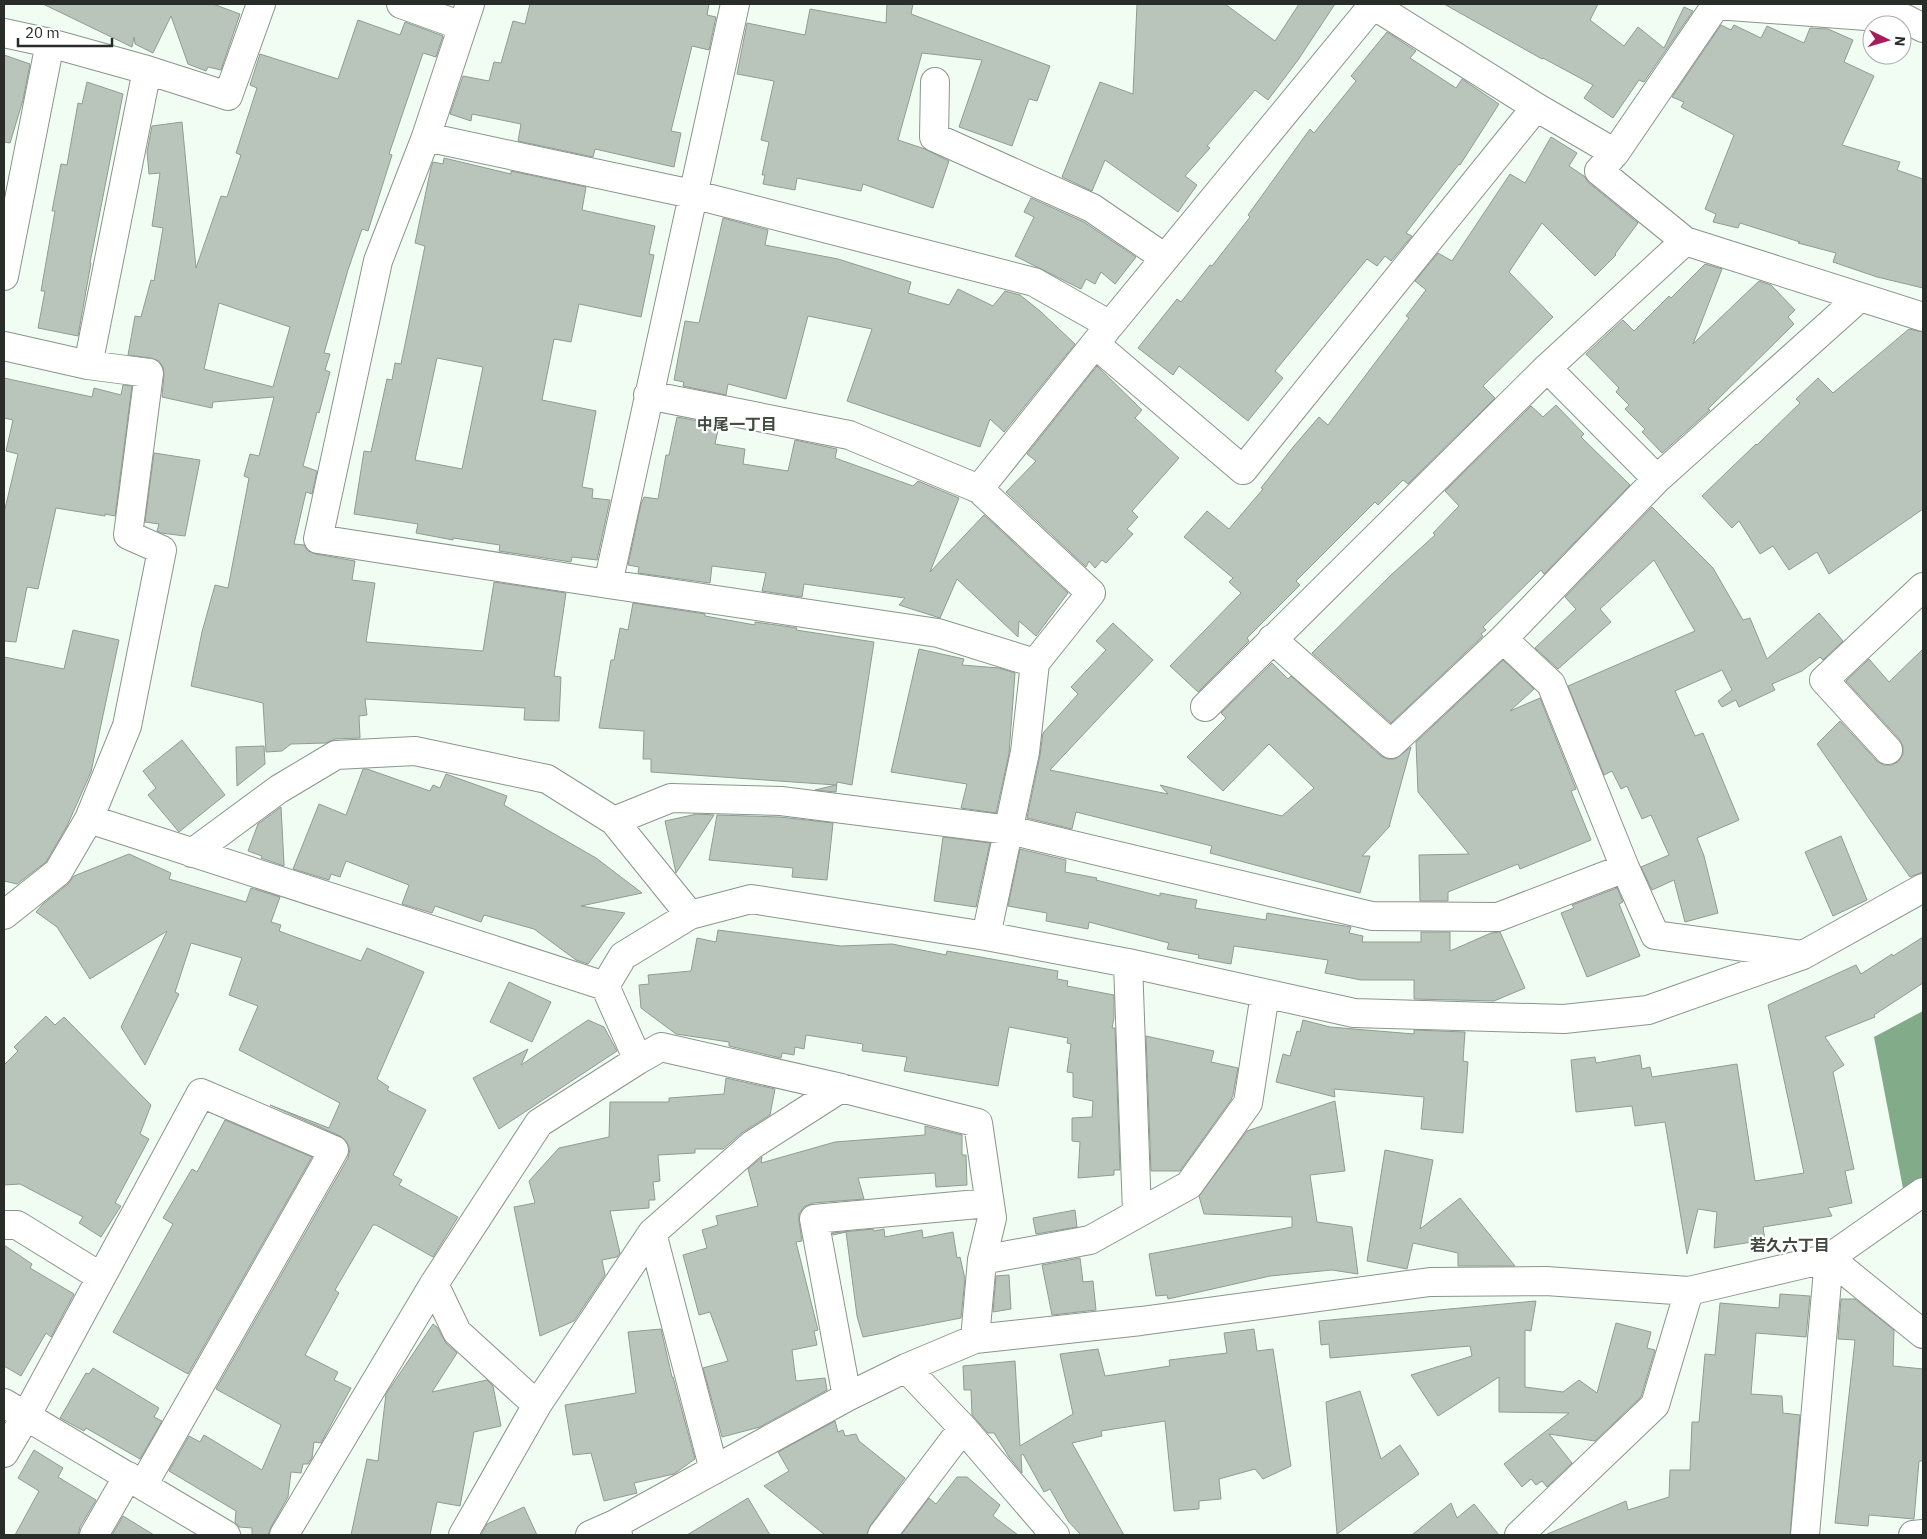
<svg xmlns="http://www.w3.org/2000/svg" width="1927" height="1539" font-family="'IBM Plex Sans','Noto Sans JP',sans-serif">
	<rect width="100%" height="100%" fill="#f1fdf3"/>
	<path fill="#82ac89" d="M1923,1011V1188L1906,1204L1874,1037Z"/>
	<path fill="#b9c5bb" stroke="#919b92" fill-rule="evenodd" d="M43,4H213L240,14L221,70L208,67L206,71L188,64L171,16L153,53L135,44L134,37L132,47Z
		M530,4H709L707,15L716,17L709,50L692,46L671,131L681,133L674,167L595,149L593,157L518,141L521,124L472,114L471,121L450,114L463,76L489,81L494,62L501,63L513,21L525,24Z
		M887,4H913L911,14L1050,66L1037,101L1029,99L1012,146L959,127L982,60L922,53L898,140L925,149L949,161L933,208L863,184L861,191L797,178L795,190L763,184L765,175H762L769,142L761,140L774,81L737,74L747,23L805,35L810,9L886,23Z
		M1137,4H1225L1275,41L1299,4H1335L1298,60L1268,100L1255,90L1207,146L1210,148L1185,176L1197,185L1178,212L1105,160L1092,191L1062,177L1100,82L1133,94Z
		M1444,4H1598L1590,20L1624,46L1638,27L1664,48L1684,7L1693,11L1644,82L1639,80L1613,118L1584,98L1593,85L1543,58L1542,59Z
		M358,20L400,35L405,22L443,36L436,57L423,53L389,154L392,155L368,231L362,229L348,270L324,353L330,354L325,370L330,372L319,413L317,412L303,466L317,471L312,494L306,492L294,544L304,545L308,551L316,554L355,561L352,580L375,583L366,642L483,651L494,582L566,593L554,676L561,677L559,721L524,720L525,708L365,699L367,715L359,716L360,738L335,739L326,743L291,744L282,751L266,752L263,703L191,686L202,632L215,585L228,588L249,478L244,476L250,454L259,456L274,397L213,402L212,408L162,397L164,375L163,367L159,361L151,358L128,355L135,316L141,317L151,280L154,281L163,228L152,226L160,173L149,174L147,152L152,126L182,122L196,268L221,196L227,197L241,155L236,153L257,88L250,85L260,54L338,79ZM219,303L290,327L273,387L204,369Z
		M1721,25L1731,30L1734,25L1761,38L1767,26L1804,43L1810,28L1828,29L1853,40L1844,62L1874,76L1842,145L1900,162L1897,170L1923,179V288L1877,277L1833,262L1836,253L1798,243L1800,242L1740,223L1738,228L1713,222L1716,214L1705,209L1734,135L1681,107L1684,102L1672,97Z
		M1387,32L1416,51L1410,58L1456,88L1462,79L1499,104L1460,165L1459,164L1406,233L1412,236L1391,261L1385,256L1377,266L1367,259L1275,371L1283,378L1248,421L1179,366L1173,375L1138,348L1177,299L1181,302L1210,265L1212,266L1250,217L1248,215L1310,129L1314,133L1356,81L1351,76Z
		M4,55L30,64L23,100L10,143L4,142Z
		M87,82L123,94L90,263H91L78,336L38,328L45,291H41L55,211H52L61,164L67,165L78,103L82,104Z
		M1551,137L1577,153L1569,166L1584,176L1589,183L1638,223L1615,254L1616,255L1595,276L1542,223L1509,272L1553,317L1483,386L1495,398L1408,484L1403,480L1378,505L1375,502L1296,581L1300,585L1247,638L1249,641L1198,692L1170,666L1241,593L1229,582L1233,578L1184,537L1207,511L1229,529L1263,489L1261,488L1294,446L1319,417L1328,425L1409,318L1406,316L1426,290L1415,281L1438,253L1452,261L1510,174L1525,183Z
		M444,158L511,174V171L586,187L582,210L655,226L649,254L654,255L641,317L579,304L571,342L554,339L542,400L596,411L582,487L593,489L592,498L610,500L597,560L572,557L571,562L499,551L500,545L453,538V540L416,533L418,524L354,514L364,451L371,452L387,379L392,380L395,363L401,364L425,246L415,243L431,168L433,162L443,164ZM437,358L483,367L462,469L415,460Z
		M1031,198L1084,222L1136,257L1115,284L1101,272L1095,284L1086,279L1081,289L1015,256L1034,217L1024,212Z
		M723,218L768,230L765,245L838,259L911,282L908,293L949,305L958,289L993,306L1005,291L1020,295L1040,311L1075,344L1004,432L990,419L980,447L847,401L872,329L808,316L786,399L728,384L726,395L683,386L684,382L674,380L685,321L699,323Z
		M1705,264L1722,269L1693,344L1759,281L1771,285L1795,310L1788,317L1794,324L1708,409L1710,410L1662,453L1642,432L1645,429L1625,409L1629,405L1616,392L1619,388L1586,354L1623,320L1634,331L1669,296L1671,298Z
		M1909,329L1923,332V509L1829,574L1817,552L1789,570L1773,546L1760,554L1739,521L1732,528L1702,496L1756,444L1757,445L1800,403L1796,399L1818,378L1833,393Z
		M1097,366L1142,410L1135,418L1179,458L1132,511L1138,517L1127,529L1133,534L1106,563L1102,560L1095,568L1089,561L1086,567L1006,492L1036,461L1027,454Z
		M4,378L92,397L94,388L121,395L123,385L132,386L115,516L105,514V516L56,508L38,589L27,587L16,642L4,641V513L18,454L6,451L13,420L4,418Z
		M1556,405L1584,434L1581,437L1630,485L1544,574L1541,570L1483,627L1486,630L1481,634L1483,636L1391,723L1312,653L1391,575L1435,535L1433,533L1459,506L1445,491L1531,406L1543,417Z
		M677,417L719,425L715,444L745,449L743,464L788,471L795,440L837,449L835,458L913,486L918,481L959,498L930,572L984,515L1068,593L1036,636L1019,621L1018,637L957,579L940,618L899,605L905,598L804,584L802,597L762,591L766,573L712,566L710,583L638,573L639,567L628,565L641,504L644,497L658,499L666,455H669Z
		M154,453L200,460L185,536L161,533L157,531L159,524L145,522Z
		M1652,507L1713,568L1743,620L1750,618L1767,659L1819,613L1843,641L1823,660L1820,657L1802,671L1772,684L1775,690L1739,707L1736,700L1722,707L1718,701L1732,690L1722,670L1675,691L1695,736L1703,733L1739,820L1697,838L1704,856L1718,913L1685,922L1674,880L1652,890L1641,867L1669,855L1651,815L1642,819L1627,786L1621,789L1612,771L1604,775L1568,686L1695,631L1654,560L1600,609L1611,622L1558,669L1535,648L1576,609L1565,597Z
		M633,603L705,614V616L755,625V622L797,628L796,630L874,642L852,785L837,782L836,792L815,790L836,785L651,772V759H643L644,731L599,728L611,660H614L620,628L628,630Z
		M1113,623L1153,660L1050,770L1168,794L1160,785L1282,816L1314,788L1269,744L1223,791L1187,757L1226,718L1221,713L1272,663L1288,679L1291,676L1381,756L1388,759H1395L1411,747L1389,827L1362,856H1370L1360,893L1210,853L1212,846L1076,812L1072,829L1027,818L1040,755L1043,733L1078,694L1071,687L1106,650L1096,641Z
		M73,630L119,640L91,772L67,826L46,862L17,884L4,881V657L64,669Z
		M919,649L964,659L962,665L999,668L1015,673L1009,754L996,813L961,808L967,784L891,772Z
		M1923,649V872L1910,877L1817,744L1840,721L1877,761L1884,765H1891L1898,762L1903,754V747L1900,740L1846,681L1869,659L1889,682Z
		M1503,660L1534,689L1510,711L1540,698L1576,789L1571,791L1591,840L1520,869L1518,864L1448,892V901H1420L1419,855L1469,854L1418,792L1416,742Z
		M182,740L225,795L179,832L148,795L156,788L143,771Z
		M264,746L265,764L237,786L236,747Z
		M363,769H367L430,791L433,785L440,788L446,774L507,796L504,805L596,858L642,893L581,906L625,913L588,964L576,960L534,929L484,915L481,922L435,906L432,913L402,904L409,885L346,861L340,877L331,874L329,880L293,869L319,804L346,815Z
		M281,807L284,864V866L261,858L262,856L248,851L258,824Z
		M697,814L714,815L676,873L665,821Z
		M717,815L780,817L833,823L827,880L792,877L793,868L709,860Z
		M1841,836L1867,900L1833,916L1805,852Z
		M943,837L990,843L976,907L934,901Z
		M1020,849L1066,860L1065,872L1097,878L1096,880L1160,896V893L1197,900L1195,908L1266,920L1267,913L1351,927L1349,933L1363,936L1362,942H1421V932H1450V951L1491,933L1500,932L1525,988L1494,1001L1414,999V980H1361L1325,973L1328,960L1234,946L1231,964L1198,958L1199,955L1167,949L1169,943L1089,922L1088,929L1046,921L1047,913L1008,906Z
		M129,854L171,873L169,879L246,902L251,888L280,897L271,922L281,925L279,931L361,961L367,948L424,972L377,1079L389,1087L387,1090L426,1110L393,1175L402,1180L399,1185L458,1217L433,1257L376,1225H373L335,1290L339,1293L305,1355L338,1372L334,1380L351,1388L321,1443L314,1442L312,1458L308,1464H303L301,1473L291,1472L288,1497L271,1527L268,1535H252V1528L239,1527L235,1522L236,1511L169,1471L189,1436L200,1442L204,1435L262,1470L281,1425L216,1389L348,1158L350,1149L346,1141L340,1136L270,1105L329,1128L340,1103L239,1050L258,1006L229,995L242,958L191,943L175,992L179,994L145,1065L121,1027L167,931L90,979L57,927L36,912L43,904L68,884L74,876Z
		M1617,888L1623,902L1619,904L1640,956L1587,977L1561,913L1574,908L1572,905Z
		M718,930L841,946L892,944L946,955L947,951L1058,971L1057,979L1068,981L1067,986L1114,995V1018L1112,1028H1115L1120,1170H1114V1175L1078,1178L1080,1142L1072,1141V1118L1092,1117L1093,1101L1073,1097V1073L1067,1072L1071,1044L1067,1043L1068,1038L1009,1027L998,1086L904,1071L907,1057L862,1051L863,1044L806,1035L804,1049L795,1047L794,1055L782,1053L781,1058L729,1046V1042L676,1034L641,1008L639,985L649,984L648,975L691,971L697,938L716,942Z
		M1923,937V983L1874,1015L1875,1017L1825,1037L1844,1065L1833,1072L1854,1169L1845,1171L1852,1203L1828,1208L1832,1216L1763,1227L1765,1240L1714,1248L1717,1212L1698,1209L1687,1254L1665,1122L1635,1126L1632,1106L1576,1112L1571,1060L1595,1057L1596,1063L1640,1055L1642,1069L1650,1067L1652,1077L1737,1064L1755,1181L1804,1173L1768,1005L1856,965L1861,974L1892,954L1893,956Z
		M509,982L551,1002L532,1042L490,1022Z
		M46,1016L55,1025L64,1017L151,1105L140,1134L149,1139L115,1203L121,1206L101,1237L79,1223L83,1217L20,1184L4,1185V1065L18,1051L14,1047Z
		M588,1020L604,1027L617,1051L499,1129L473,1078L528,1049L521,1065Z
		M1303,1020L1330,1027L1414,1034V1030L1465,1032L1463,1061L1468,1062L1463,1133L1421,1129L1424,1097L1334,1089L1335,1097L1276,1082L1283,1054L1290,1056L1297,1031L1300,1032Z
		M1146,1036L1214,1051L1211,1062L1238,1068L1233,1095L1231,1100L1180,1171H1151Z
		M726,1078L775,1089L770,1115L743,1132L723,1149H695V1153L658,1155L660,1181L653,1182L655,1200H649V1208L610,1211L620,1253L617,1257L602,1260L605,1275L574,1321L540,1336L514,1207L535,1203L529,1181L559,1148L609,1137L610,1102H669V1098L724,1094Z
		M1335,1101L1345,1171L1310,1175L1317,1222L1352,1227L1358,1274L1332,1270L1270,1276L1168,1299L1167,1295L1156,1296L1149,1254L1292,1227V1217L1204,1214L1199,1196L1247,1131Z
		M225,1120L312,1157L188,1374L113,1332L173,1224L163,1218L192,1169L197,1172Z
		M925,1126L962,1135V1155H966L967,1185L936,1187L935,1173L858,1178L864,1199L813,1203L804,1207L799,1214V1221L802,1241L796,1242L818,1330L814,1331L817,1345L792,1350L796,1381L825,1378L827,1390L760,1427L722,1437L703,1368L728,1361L710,1312L699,1315L683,1255L707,1248L702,1230L718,1225L716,1216L758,1206L748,1169L762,1157L761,1163L835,1142L925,1135Z
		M1385,1150L1433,1160L1420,1229L1460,1198L1515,1266H1458V1253L1413,1243L1407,1269L1367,1261Z
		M1075,1210L1077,1227L1036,1234L1033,1218Z
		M873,1229L874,1231L884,1229L885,1237L922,1230L923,1238L953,1232L957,1258L960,1257L965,1279L961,1318L863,1337L857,1316L846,1232L833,1235L832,1233Z
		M4,1245L32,1264L30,1268L74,1294L51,1337L46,1333L21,1376L4,1366Z
		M1080,1258L1083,1282L1093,1281L1096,1310L1052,1315L1042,1265Z
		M1009,1275L1011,1309L993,1312L996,1276Z
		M1780,1294L1810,1296L1806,1337L1756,1333L1751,1394L1782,1396L1783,1413L1800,1415L1790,1535H1545L1626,1501L1628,1510L1669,1497L1670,1470H1690L1692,1422H1699L1705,1354L1715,1355L1720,1303L1779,1308Z
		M1841,1299H1855L1894,1330L1893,1366L1923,1369V1461H1919L1914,1519L1869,1515L1868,1526L1835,1523L1855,1340L1838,1339Z
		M1536,1301L1531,1331L1525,1330V1387L1563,1392L1579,1380L1597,1393L1616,1323L1651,1332L1647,1348L1655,1350L1641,1397L1595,1441L1549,1434L1572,1463L1547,1487L1542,1481L1536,1485L1531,1479L1522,1487L1504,1464L1569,1413L1499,1412V1377L1438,1416L1411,1375L1472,1356L1470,1346L1330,1358L1329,1344L1321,1345L1319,1321Z
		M433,1324L437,1327L446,1343L457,1353L432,1392L487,1380L493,1386L501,1426L474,1432L460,1506L437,1502L430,1535H351L367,1459L378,1461L386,1394Z
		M661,1329L672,1377H673L695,1459L674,1474L634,1483L637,1493L604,1501L591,1453L573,1455L565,1405L636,1393L628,1332Z
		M1254,1329L1257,1351L1273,1349L1291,1466L1263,1479L1255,1469L1219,1479L1221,1499L1199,1501V1509L1174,1511L1165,1421L1101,1431L1102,1436L1072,1443L1124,1535H1081L1068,1521L1050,1489L1044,1492L1023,1454L1021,1455L1022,1473L1009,1457L994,1433H988L972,1415L971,1390H964L963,1366L1015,1361L1020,1446L1073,1414L1060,1354L1098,1349L1105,1376L1170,1366L1169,1360L1227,1353L1224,1333Z
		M93,1368L159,1408L154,1417L162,1421L140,1459L86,1428L84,1431L60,1418L86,1373L89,1374Z
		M1360,1391L1381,1459L1400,1445L1419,1474L1337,1534L1326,1402Z
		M835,1421L838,1432L843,1430L845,1436L856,1434L859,1441L905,1478L870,1526L867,1535H825L764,1486L789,1471L778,1452Z
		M34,1450L63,1468L58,1477L96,1500L80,1527L78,1535H15L39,1491L18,1478Z
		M957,1477H967L1000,1505L993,1516L1018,1535H901L929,1498L936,1504Z
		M748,1498L770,1535H687Z
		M1451,1503L1457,1518L1474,1504L1499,1535H1412Z
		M524,1507L537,1535H481L487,1524Z
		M123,1516L154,1535H112Z"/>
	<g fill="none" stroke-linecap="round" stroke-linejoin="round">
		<defs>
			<path id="minor" d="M401,4L462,26
				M4,33L50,43L147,70L88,365
				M147,70L228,96L261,4
				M935,82L934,137L1092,208L1165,258
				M426,137L470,4
				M1615,153L1599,171L1685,241L1923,317
				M4,276L50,43
				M1095,344L1243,470L1536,107
				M4,346L88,365L149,373L128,535L162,550L127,726L89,819
				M1547,368L1657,479
				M648,395L849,435L979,489L1106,330
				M979,489L1091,593L1035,663
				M608,584L318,539L378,261L426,137L692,194L1034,282L1110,325L1373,5L1536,107L1615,153L1716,5L1906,19L1923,28
				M1272,639L1391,744L1503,639L1657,479L1860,297
				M1503,639L1551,684L1625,868
				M1205,707L1547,368L1685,241
				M1888,750L1824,680L1923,587
				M614,821L671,798L781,801L1009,830L1372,916L1498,917L1625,868L1655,935L1803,955
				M192,853L279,789L336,755L415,751L547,779L614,821L690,915
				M4,915L58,872L89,819L605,986
				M986,936L1128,963L1354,1013L1564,1019L1648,1010L1803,955L1923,888
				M1128,963L1137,1213
				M638,1060L661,1047L841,1088
				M4,1225H17L101,1277
				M652,1233L714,1470
				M982,1260L1090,1240L1189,1185L1248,1103L1265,994
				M434,1284L457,1332L537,1405
				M906,1368L963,1428L1055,1535
				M847,1397L906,1368L975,1339
				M4,1403L226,1535
				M4,1453L26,1416L201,1093L334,1150L143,1485
				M615,1524L847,1397L814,1219L989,1203
				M94,1535L128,1476
				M284,1535L434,1284L539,1123L638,1060L605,986L623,956L690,915L751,899L986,936L1025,752L1035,663L938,633L608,584L735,4
				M463,1535L537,1405L652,1233L752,1145L841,1088L978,1123L992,1218L982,1260L975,1339L1141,1321L1430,1282L1546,1281L1689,1291
				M590,1535L615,1524L618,1535
				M882,1535L963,1428
				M1519,1535L1655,1405L1689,1291L1829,1258L1923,1192
				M1805,1535L1829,1258L1923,1334
				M1913,1535L1923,1534"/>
		</defs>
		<use href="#minor" stroke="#8a958c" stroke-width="30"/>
		<use href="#minor" stroke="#fff" stroke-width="28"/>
	</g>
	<g text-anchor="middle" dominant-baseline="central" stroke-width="4.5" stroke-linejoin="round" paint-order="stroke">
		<g font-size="16" font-weight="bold" fill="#414b42" stroke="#fff">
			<text x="737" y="424">中尾一丁目</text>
			<text x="1790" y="1245">若久六丁目</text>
		</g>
	</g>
	<rect width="1927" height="1539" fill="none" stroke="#292d2a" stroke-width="10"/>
	<g transform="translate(1887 40) rotate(95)"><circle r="24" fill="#ffffff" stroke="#a9abaa"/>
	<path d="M0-4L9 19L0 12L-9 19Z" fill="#a81c5d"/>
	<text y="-8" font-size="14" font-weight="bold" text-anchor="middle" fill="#292d2a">N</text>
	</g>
	<path d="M18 38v8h94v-8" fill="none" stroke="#292d2a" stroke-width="2.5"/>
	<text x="25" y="38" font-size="15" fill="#292d2a" stroke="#ffffff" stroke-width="4" paint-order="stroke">20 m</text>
</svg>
